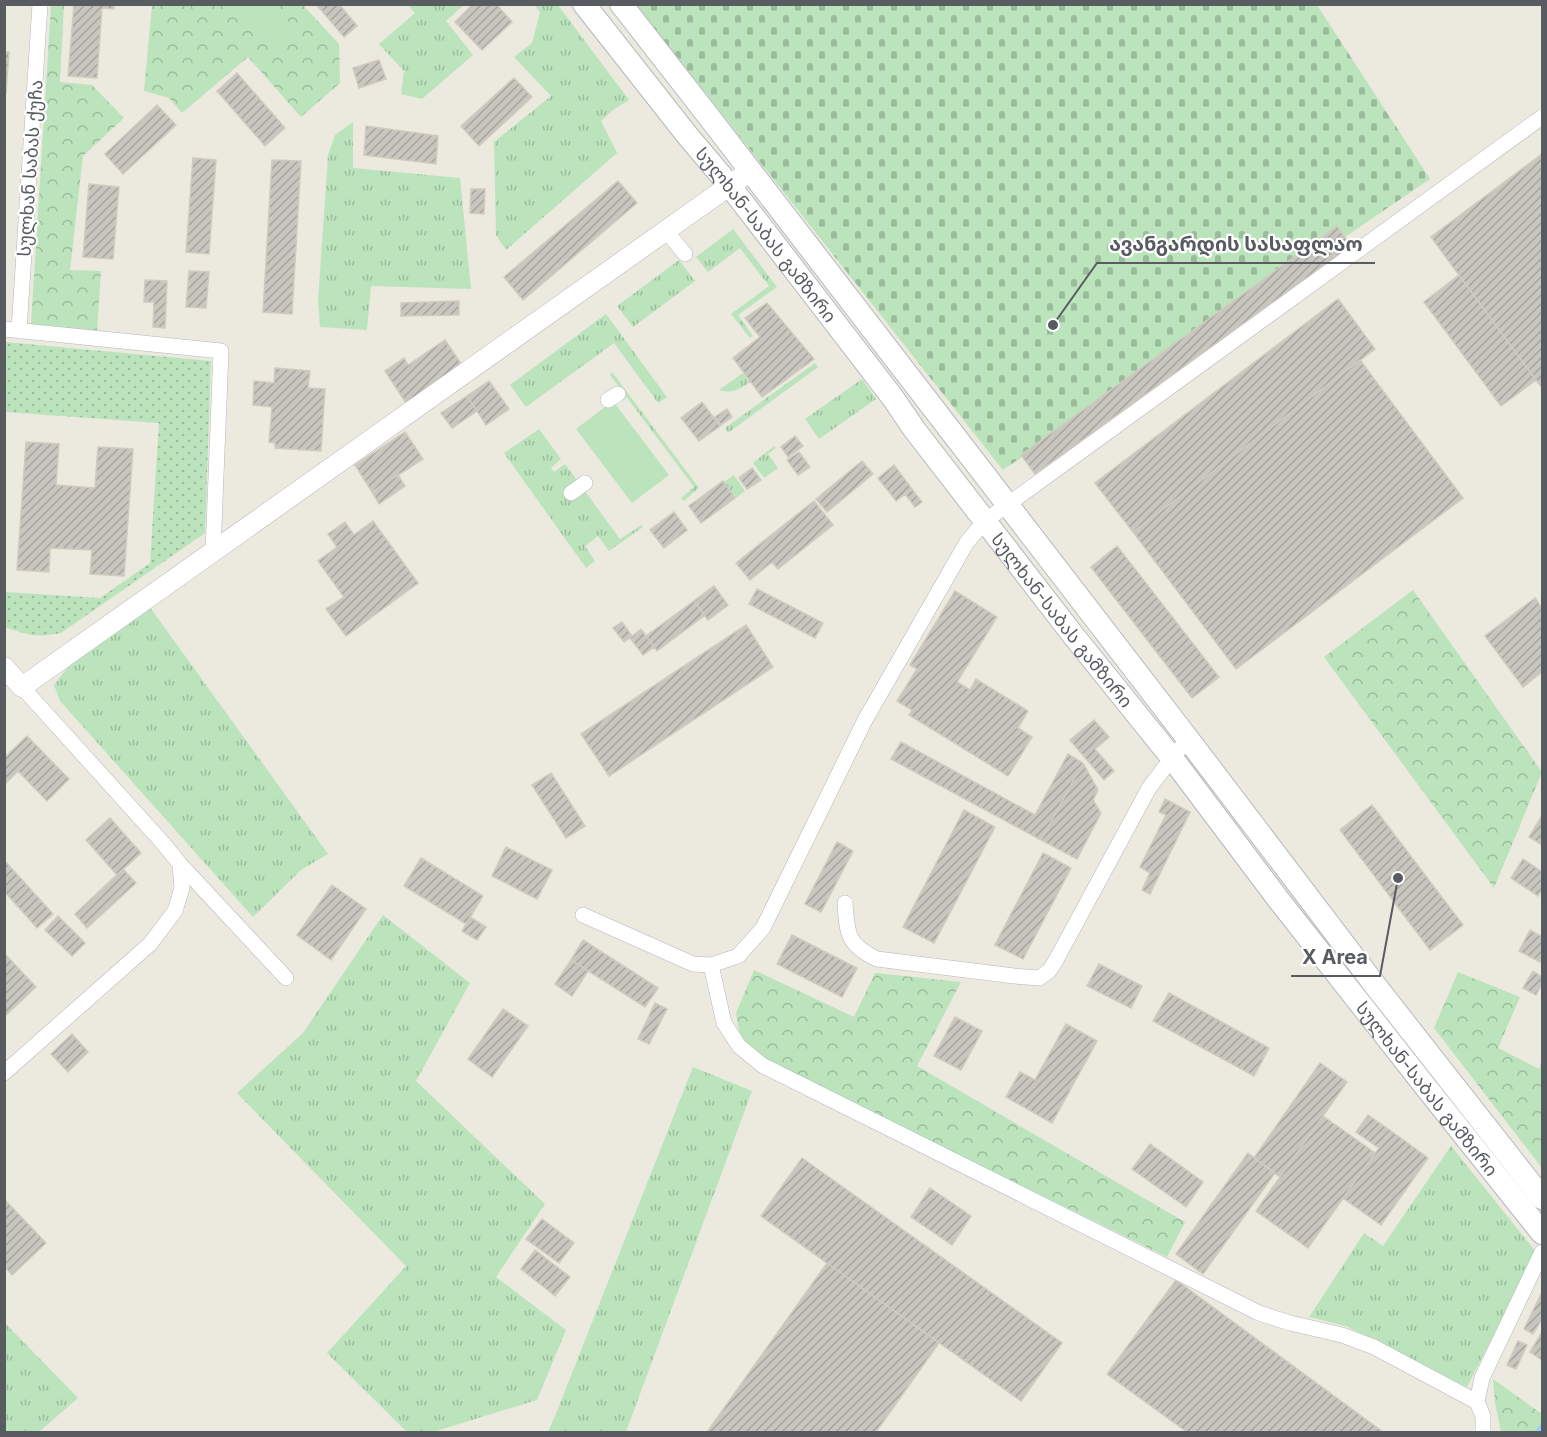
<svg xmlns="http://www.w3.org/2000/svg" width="1547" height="1437" font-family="Inter,'Noto Sans Georgian',sans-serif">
	<defs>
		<pattern id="grass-tufts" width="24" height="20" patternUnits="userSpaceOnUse" patternTransform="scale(1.5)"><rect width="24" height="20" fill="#bbe4bc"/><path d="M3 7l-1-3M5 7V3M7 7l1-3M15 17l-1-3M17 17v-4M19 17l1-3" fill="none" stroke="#9bbc9c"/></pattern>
		<pattern id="forest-crowns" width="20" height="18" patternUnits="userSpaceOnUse" patternTransform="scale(1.5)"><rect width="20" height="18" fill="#bbe4bc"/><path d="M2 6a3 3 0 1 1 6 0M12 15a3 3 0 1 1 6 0" fill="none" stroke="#9bbc9c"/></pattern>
		<pattern id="cemetery-stones" width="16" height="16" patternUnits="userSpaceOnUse" patternTransform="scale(1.5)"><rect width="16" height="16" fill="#bbe4bc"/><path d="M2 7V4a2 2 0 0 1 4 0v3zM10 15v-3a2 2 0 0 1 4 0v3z" fill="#9bbc9c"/></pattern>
		<pattern id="garden-dots" width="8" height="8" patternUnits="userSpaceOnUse" patternTransform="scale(1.5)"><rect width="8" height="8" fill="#bbe4bc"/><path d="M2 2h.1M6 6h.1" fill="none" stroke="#9bbc9c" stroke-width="1.8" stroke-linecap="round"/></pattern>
		<pattern id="building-hatch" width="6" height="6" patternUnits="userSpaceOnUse" patternTransform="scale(1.5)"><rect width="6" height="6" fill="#c8c6be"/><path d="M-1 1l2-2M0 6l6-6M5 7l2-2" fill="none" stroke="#a5a49e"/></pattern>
	</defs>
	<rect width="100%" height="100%" fill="#ece9df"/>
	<path fill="url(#grass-tufts)" d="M408,5H464L446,21L473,55L422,99L401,94L404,71L379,44L415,13Z
		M534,5H558L629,100L613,110L601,121L617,153L506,250L496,235L494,142L551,96L514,57L532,43L540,12Z
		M353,122V168L460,178L471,289L371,286L367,330L320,327L318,301L328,155L335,135Z
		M733,229L777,287L738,315L753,336L750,338L731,314L769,286L740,248L708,272L696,257Z
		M679,260L695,281L633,327L617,306Z
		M606,314L667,397L658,403L614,343L526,407L510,385Z
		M815,363L818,367L728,433L725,428Z
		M612,372L699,488L684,501L681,498L694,487L610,375Z
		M743,373L750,382C741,389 731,394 719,390Z
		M862,379L876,399L819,439L805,419Z
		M539,429L561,459L551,468L554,472L565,464L620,539L641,525L643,527L609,551L598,536L585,546L595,561L586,568L504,453Z
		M774,446L776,448L768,454L778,468L764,478L753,463Z
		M734,475L745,491L736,498L724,482Z
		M149,606L328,854L301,870L253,917L60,701L54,685L68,667Z
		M383,915L470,983L416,1081L545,1204L496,1277L566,1330L537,1400L433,1432H407L327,1353L406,1266L237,1093L303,1033Z
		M693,1067L752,1091L626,1432H548L557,1411Z
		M1451,1146L1536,1252L1467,1387L1346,1326L1309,1317L1364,1233L1383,1246Z
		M4,1322L78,1398L39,1432H5Z"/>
	<path fill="url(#forest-crowns)" d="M51,5H64L60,82L92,85L124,118L83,156L70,270L101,271L97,332L31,324Z
		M152,5H303L339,44L340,83L301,117L248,57L182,113L169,98L144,91Z
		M1413,590L1542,772L1494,888L1324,657Z
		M754,970L854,1017L875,973L961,982L917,1066L1185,1222L1167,1257L767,1061L743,1045L739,1031L736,1013Z
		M1458,972L1520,997L1498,1048L1539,1069L1542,1060V1168L1434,1028Z
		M1493,1379L1542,1414V1432H1501L1495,1403Z"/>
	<path fill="url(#cemetery-stones)" d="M636,5H1317L1430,179L1003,470Z"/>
	<path fill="url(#garden-dots)" d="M5,342L211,361L205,533L61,633C36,638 28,635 5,627V592L100,598L150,563L159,423L5,412Z"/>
	<path fill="#bbe4bc" d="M234,5H274L294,28L271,48Z
		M613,401L669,475L632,503L576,429Z"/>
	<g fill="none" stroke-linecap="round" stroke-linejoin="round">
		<path stroke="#9cd0ff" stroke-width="4.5" d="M1537,1432L1542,1426"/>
	</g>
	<path fill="url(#building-hatch)" stroke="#d0cbbe" stroke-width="1.5" d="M85,4H114V9L102,8L97,78L68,76L74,5L85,6Z
		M316,4H339L357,26L344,37Z
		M473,4H496L512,22L482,50L455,22Z
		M4,52H9L6,93H4Z
		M379,60L386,79L359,88L353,68Z
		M237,73L285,128L265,146L217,91Z
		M514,78L532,97L479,146L461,126Z
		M157,105L176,125L123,174L105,154Z
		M366,126L438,136L436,164L364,155Z
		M1542,154V388L1431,237Z
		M193,158L216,160L209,254L186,252Z
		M272,160L301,161L292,314L263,312Z
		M618,181L637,203L523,300L504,277Z
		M89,184L119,187L113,259L83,257Z
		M471,189H485L484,214L470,213Z
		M1337,226L1351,246L1035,474L1021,455Z
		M189,271L209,272L206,308L186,307Z
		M1459,275L1536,380L1501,406L1424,302Z
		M145,280L167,281L165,328L153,327L154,302H144Z
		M1338,299L1375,349L1133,532L1095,483Z
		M459,301V315L401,316V303Z
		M767,303L814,359L762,397L733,358L760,337L745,318Z
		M445,340L464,368L408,406L385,371L404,358L408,365Z
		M1360,360L1463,498L1236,669L1133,532Z
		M275,368L310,371L308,388L325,389L321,451L275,448V443L269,442L272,407L253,405L254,381L274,383Z
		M489,381L509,409L486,425L467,396Z
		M467,396L477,411L452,428L441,413Z
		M702,402L720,426L699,441L681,418Z
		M727,409L732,417L721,425L715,417Z
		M405,432L423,459L372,492L355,465Z
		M795,436L803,446L788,457L781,447Z
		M26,442L59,444L56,485L95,488L98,447L133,449L124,576L90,574L92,550L50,548L49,572L17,570Z
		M799,452L810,467L798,475L787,460Z
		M862,461L873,474L827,512L816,499Z
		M894,465L912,489L896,501L878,478Z
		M752,468L761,480L747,489L739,478Z
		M398,475L405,486L379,504L372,492Z
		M723,481L735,498L701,523L689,506Z
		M912,489L922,502L915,507L905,494Z
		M814,501L833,525L778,569L772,562L750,580L736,563Z
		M674,512L687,530L664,548L650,530Z
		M373,521L418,583L346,636L326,609L344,597L318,561L337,547L328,534L345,522L354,535Z
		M1117,546L1219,677L1192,698L1091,567Z
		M714,586L728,605L708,620L694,601Z
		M757,589L823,623L815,638L749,604Z
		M955,591L997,617L957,682L970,690L976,679L1028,711L1018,728L1032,737L1008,776L909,715L912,710L897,701L917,669L910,665Z
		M1535,598L1542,608V672L1523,687L1485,636Z
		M694,601L705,615L657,651L646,636Z
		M622,622L632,636L624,642L613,628Z
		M746,625L773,667L609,776L581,734Z
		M641,629L654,647L643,655L630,638Z
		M1094,720L1109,737L1095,749L1114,771L1104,780L1070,740Z
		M27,736L69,779L47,801L18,771L4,785V758Z
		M901,742L1035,815L1068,754L1083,763L1041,840L891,759Z
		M1083,763L1098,790L1093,800L1101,813L1077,859L1041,840Z
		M551,773L585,826L566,838L532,785Z
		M1165,799L1190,812L1150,894L1142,890L1150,873L1140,867L1166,815L1159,812Z
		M1372,805L1463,925L1430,950L1340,830Z
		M964,810L995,827L934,943L903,927Z
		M1541,817L1542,818V845L1529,837Z
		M110,818L141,853L117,875L86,840Z
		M837,842L853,851L821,912L805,904Z
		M506,847L552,870L537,899L492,876Z
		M1043,853L1071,868L1023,959L995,945Z
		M421,858L483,896L466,924L404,886Z
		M1523,859L1542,872V889L1538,896L1511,878Z
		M4,860L53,914L37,928L4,891Z
		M123,869L136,883L87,928L75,914Z
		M332,885L366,909L331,960L297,935Z
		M58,916L85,943L72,956L45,930Z
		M470,917L486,927L477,940L462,931Z
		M1530,930L1542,937V956L1540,962L1519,951Z
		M792,935L857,968L842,997L777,964Z
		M583,940L658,988L645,1007L571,960Z
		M4,953L36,987L4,1017Z
		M571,960L588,971L572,996L555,984Z
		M1099,964L1142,986L1131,1008L1087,986Z
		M1533,971L1542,977V987L1541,986L1536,995L1523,988Z
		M1169,993L1269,1048L1254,1076L1153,1021Z
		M655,1003L667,1009L649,1044L638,1039Z
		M503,1009L528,1026L492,1077L468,1059Z
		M955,1017L982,1031L961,1070L934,1056Z
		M1066,1024L1097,1041L1052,1123L1006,1097L1020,1072L1035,1080Z
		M72,1034L88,1052L68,1072L51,1054Z
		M1320,1063L1347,1082L1280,1177L1254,1158Z
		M1368,1115L1391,1131L1379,1148L1356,1132Z
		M1323,1116L1375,1153L1308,1248L1256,1211Z
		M1391,1131L1428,1158L1381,1225L1343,1198Z
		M1150,1144L1203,1182L1186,1207L1132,1169Z
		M1248,1153L1275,1173L1203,1274L1176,1254Z
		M802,1158L1062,1343L1021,1401L761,1216Z
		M930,1188L971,1216L952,1245L911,1217Z
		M4,1199L46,1243L12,1275L4,1266Z
		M542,1219L574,1243L559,1263L526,1239Z
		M535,1250L570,1277L555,1296L521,1269Z
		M827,1263L939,1343L876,1432H707Z
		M1176,1280L1383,1432H1187L1107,1374Z
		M1542,1292V1319L1533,1334L1524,1329Z
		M1542,1332V1360L1530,1352Z
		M1518,1341L1527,1345L1516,1369L1507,1365Z"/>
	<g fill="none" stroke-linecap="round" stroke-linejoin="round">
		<defs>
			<path id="minor" d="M666,231L685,254
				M4,329L221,351L213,552
				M19,331L40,4
				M608,400L618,394
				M571,493L585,483
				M180,864L286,978
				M845,903C847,933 847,945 877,959L1014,976L1039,978L1049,971L1055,962L1149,788L1172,758L1188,739
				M583,915L693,964L711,965L738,956L763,928L865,720L967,542L985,521L1542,117
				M711,965L724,1023L739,1046L762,1065L1259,1313L1290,1323L1342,1335L1374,1347L1477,1402
				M4,1073L150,944L175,911L182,888L180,864L162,842L22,687
				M1483,1432V1416L1477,1402L1482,1378L1542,1252"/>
			<path id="tertiary" d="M4,667L22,687L750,171"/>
			<g id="secondary">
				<path id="s1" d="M584,4L687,135L730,186L893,398L914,429L1073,635L1172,758L1278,899L1425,1086L1542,1233"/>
				<path d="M621,4L709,117L1188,739L1378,989L1542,1198"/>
			</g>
		</defs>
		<use href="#minor" stroke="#b5b7bc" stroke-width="16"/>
		<use href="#tertiary" stroke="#b5b7bc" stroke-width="21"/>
		<use href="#secondary" stroke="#b5b8be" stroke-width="24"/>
		<use href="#minor" stroke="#fff" stroke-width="15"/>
		<use href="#tertiary" stroke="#fff" stroke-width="20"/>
		<use href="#secondary" stroke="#fff" stroke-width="22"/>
	</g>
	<g text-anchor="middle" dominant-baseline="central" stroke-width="4.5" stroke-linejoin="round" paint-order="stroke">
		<g font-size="18" fill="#585b60" stroke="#fff">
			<text transform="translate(30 168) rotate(-86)">სულხან საბას ქუჩა</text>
			<text stroke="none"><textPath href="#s1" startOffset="294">სულხან-საბას გამზირი</textPath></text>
			<text stroke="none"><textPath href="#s1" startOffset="780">სულხან-საბას გამზირი</textPath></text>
			<text stroke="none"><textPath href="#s1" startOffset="1374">სულხან-საბას გამზირი</textPath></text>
		</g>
	</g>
	<path fill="none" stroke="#585b60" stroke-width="2" d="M1053 325L1097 263H1375M1398 878L1380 976H1291"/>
	<g fill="#585b60" stroke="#fff" stroke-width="2">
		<circle cx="1053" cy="325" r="6"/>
		<circle cx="1398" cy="878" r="6"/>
	</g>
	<g font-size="20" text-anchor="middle" font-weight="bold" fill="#585b60" stroke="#fff" stroke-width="4.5" stroke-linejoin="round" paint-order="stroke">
		<text x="1236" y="251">ავანგარდის სასაფლაო</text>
		<text x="1335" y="964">X Area</text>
	</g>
	<rect width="1547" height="1437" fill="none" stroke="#585b60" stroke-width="12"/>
</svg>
